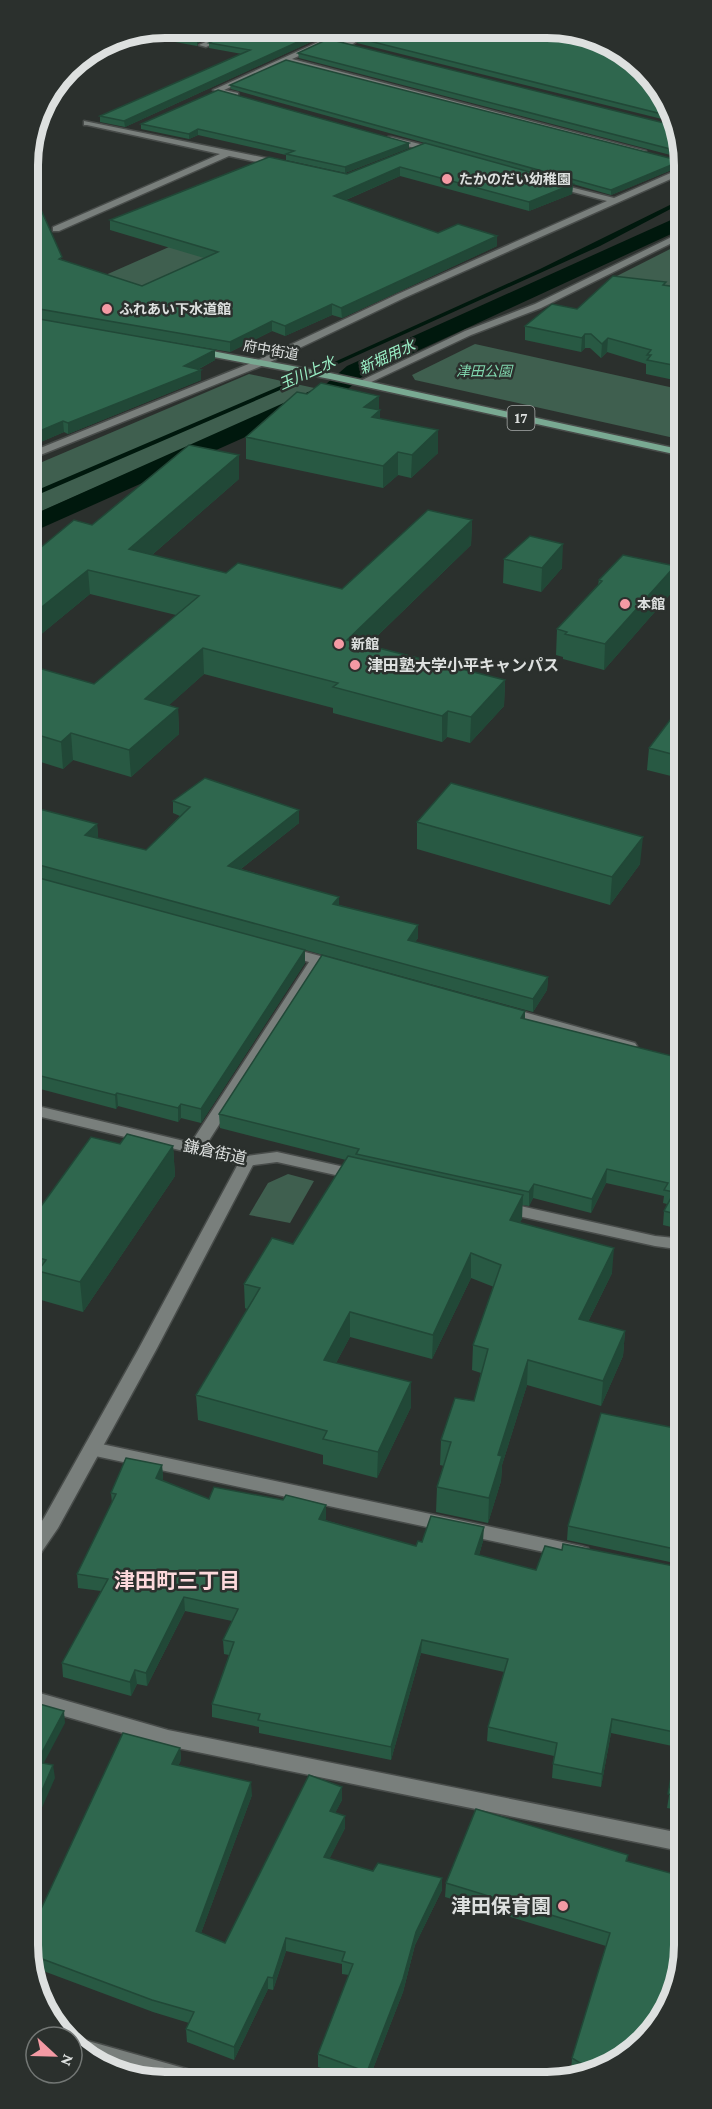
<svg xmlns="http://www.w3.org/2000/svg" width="712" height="2109" font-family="'Crimson Pro','Noto Sans JP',serif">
	<rect width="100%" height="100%" fill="#2b302d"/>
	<path fill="#3f5f4f" d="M194,236L242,248L129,299L85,284Z
		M682,243V294L609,280Z
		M475,344L683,390V440L415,380L412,375Z
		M249,374L319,389L28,517V468Z
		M288,1174L314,1181L290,1223L249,1215L268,1183Z"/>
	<path fill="#00180d" d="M682,199V203L600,246L287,387L28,499V494L299,378L540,269Z"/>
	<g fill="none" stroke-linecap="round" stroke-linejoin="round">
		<path fill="#00180d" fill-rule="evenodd" d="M682,215V229L363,376L342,394L28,534V517L326,384L347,366Z"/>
		<defs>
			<path id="street" d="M238,27L247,28L206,47L199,45Z
				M367,28H376L350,46H344V42Z
				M327,38L331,40L330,42L292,59L646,151L642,154L286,62L224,90L238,93V97L213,90Z
				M84,121L281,161L285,164L281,167L229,156L59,231H53V227L220,154L87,125H84Z
				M391,137L440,149L441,151L437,154L388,141V137Z
				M682,168V174L404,298L264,365L28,460V453L256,361L398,294L607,201L550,186V182L614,198Z
				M682,232V238L541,308L471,335L365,385L356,383L465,331L535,304Z
				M286,947L343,962L345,965L338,969L321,965L201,1153H189L187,1149L309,962L281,954L279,951L281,948Z
				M506,1007L635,1043L637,1046L630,1051L501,1014L499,1011Z
				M277,1152L358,1170L366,1175L358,1180L277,1162L247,1166L239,1161L247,1156Z
				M502,1202L655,1236L684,1239V1250L655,1246L496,1211L494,1207L496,1203Z
				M92,1442L581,1546L588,1548L590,1553L588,1558L581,1560L86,1454L83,1449L86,1444Z
				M29,1690L168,1730L685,1834V1852L168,1746L29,1706Z
				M81,2039L187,2069L195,2072L198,2079C144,2084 119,2069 72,2044Z"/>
			<path id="secondary" d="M29,1104L247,1156L255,1161L156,1350L58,1528L36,1560L29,1562V1540L44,1518L138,1350L238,1164L29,1114Z"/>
			<path id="primary" d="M196,348L330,373L683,450V456L330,379L193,353L191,351Z"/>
		</defs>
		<use href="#street" stroke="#484c4a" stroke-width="3"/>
		<use href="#secondary" stroke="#484c4a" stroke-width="3"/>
		<use href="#primary" stroke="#484c4a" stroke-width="3"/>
		<use href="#street" fill="#797f7c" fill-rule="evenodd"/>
		<use href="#secondary" fill="#797f7c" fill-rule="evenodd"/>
		<use href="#primary" fill="#79a992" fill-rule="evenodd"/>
	</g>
	<path fill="#285943" d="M165,27H232L198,43L197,46L131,34Z
		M297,28H362L345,40Z
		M556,30H574L587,37Z
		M313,35V41L125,127L100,122V116L242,54L209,48V43Z
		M357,38L644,67L674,122L357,43Z
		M298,53L682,138V158L299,58Z
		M230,85L681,161V166L611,195L573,184L572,194L529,211L400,176L346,200L438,233L497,236V246L342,318L332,315L285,336L272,331L230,352L165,341L215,350V360L199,369L201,370V380L68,434L64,432L36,444L29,441L28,442L27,207L62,260L142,286L204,258L110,230V220L347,174L425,143L231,89Z
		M141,124L409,143V148L345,173L286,160V155L198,135L189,139L141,129Z
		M666,285L682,288L683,382L646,374V364L607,352L601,358L590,348H585L581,352L525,340V326L577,309Z
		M379,410H380V418L438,453L411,478L398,475L383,488L246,459V437Z
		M239,479L152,555L226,573L342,589L472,520L471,545L368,645L505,680L504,706L470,743L447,737L442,742L333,713V708L204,674L169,705L178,708L179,734L131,777L73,760L63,769L28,758V665L94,684L176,615L90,594L28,645V558L92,525Z
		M504,559L562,568L541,592L503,583Z
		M599,580L673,591L604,670L563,659V657L556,655L557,629L598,585Z
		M683,661V687L678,686L680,665Z
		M683,703V779L647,770L649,748Z
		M173,801L299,823L241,869L339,897V905L418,925V938L415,942L548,977L547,990L533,1012L305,950V963L201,1123L181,1118L178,1122L118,1106L116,1109L29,1086L28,806L97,824L98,837L97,838L146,850L180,816L173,813Z
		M417,822L640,864L610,905L417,849Z
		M525,1019L684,1059V1230L663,1225L664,1211L667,1204L663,1203L664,1196L606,1183L591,1213L533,1198L529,1206L522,1205V1219L520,1222L612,1273L588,1322L625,1331L623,1356L601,1406L527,1385L502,1465L501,1481L488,1523L436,1512L437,1487L444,1466L440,1465L441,1440L474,1401L481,1373L472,1370L473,1345L494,1287L471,1278L432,1359L350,1337L336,1363L411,1382V1407L377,1478L323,1464V1455L198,1420L196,1395L247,1309L245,1308L244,1284L293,1244L346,1160L220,1128L219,1114Z
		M173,1146L175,1176L83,1312L41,1300L39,1287L29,1284V1223Z
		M684,1393V1565L567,1540L568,1526L675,1428Z
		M162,1465L163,1479L162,1480L209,1499L283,1500L326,1505L325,1520L416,1546L422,1542L483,1541L479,1555L536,1570L562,1550L684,1568L685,1811L667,1808L677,1747L611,1733L601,1787L552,1778L553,1764L554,1756L487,1741L488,1727L504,1672L421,1653L391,1760L259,1733V1727L212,1717V1704L229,1655L224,1654L223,1640L232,1621L185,1611L147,1686L137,1684L131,1696L63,1677L62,1663L101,1591L78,1588L77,1574L112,1503L111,1493Z
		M180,1748L181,1760L178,1766L252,1795L201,1933L225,1943L342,1787V1800L335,1813L345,1828L329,1859L373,1871L442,1878V1890L415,1945L403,1992L369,2079H354L318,2067V2054L349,1975L342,1974V1964L286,1951L273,1990L268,1989L234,2060L187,2042L186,2029L189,2023L153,2012L38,1969L36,1973L30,1971V1919L35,1922Z
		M628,1855L627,1861L651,2035L579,2076L571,2071L572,2058L606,1946L445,1897L446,1883Z"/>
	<path fill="#214837" d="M220,27H232L198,43L197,46V40L198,38Z
		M354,28H362L345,40V34Z
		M313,35V41L125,127L124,121Z
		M198,129V135L189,139V134Z
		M409,143V148L345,173V167Z
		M681,161V166L611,195V190Z
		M400,167V176L334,205V196Z
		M573,184L572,194L529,211V202Z
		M497,236V246L342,318L341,308Z
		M332,304V315L285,336V326Z
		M272,321V331L230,352V342Z
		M585,334V348L581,352L582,338Z
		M608,338L607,352L601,358L602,344Z
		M215,350V360L187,375L201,370V380L68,434V423Z
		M379,396V411L380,410V432L364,407Z
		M63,421L64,432L36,444L35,433Z
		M438,430V453L411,478L412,455Z
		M398,452V475L383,488V466Z
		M239,455V479L130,574L129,549Z
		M472,520L471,545L347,665V640Z
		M563,544L562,568L541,592L542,568Z
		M675,566L673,591L604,670L605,644Z
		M88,570L90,594L28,645V618Z
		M203,648L204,674L147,725L145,699Z
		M505,680L504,706L470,743L471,717Z
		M178,708L179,734L131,777L129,750Z
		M448,711L447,737L442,742V716Z
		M71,733L73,760L63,769L61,742Z
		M299,810V823L228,879V866Z
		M97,824L98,837L86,848L85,835Z
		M643,837L640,864L610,905L612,877Z
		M339,897V910L333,904Z
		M418,925V938L407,953L408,940Z
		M305,950V963L201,1123V1109Z
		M548,977L547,990L533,1012V999Z
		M525,1011V1024L521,1018Z
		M117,1093L118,1106L116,1109L115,1095Z
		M181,1104V1118L178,1122V1108Z
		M30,1110L33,1139L29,1144V1112Z
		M173,1146L175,1176L83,1312L80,1282Z
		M607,1169L606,1183L591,1213L592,1199Z
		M534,1184L533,1198L529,1206V1192Z
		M523,1195L522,1219L508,1244L510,1220Z
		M614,1248L612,1273L577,1344L579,1319Z
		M471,1253V1278L432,1359L433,1335Z
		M350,1312V1337L324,1385V1360Z
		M625,1331L623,1356L601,1406L603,1381Z
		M528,1360L527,1385L502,1465L501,1481L488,1523L489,1498L498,1455Z
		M411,1382V1407L377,1478L378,1452Z
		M162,1465L163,1479L157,1492L156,1478Z
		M326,1505V1519L320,1532L319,1519Z
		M484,1527L483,1541L475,1568V1554Z
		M184,1597L185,1611L147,1686L146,1673Z
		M422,1640L421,1653L391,1760V1747Z
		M135,1670L137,1684L131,1696L130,1682Z
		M64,1711L65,1723L38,1774L37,1762Z
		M612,1719L611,1733L601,1787L602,1774Z
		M180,1748L181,1760L173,1777L172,1764Z
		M53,1765L55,1778L30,1835V1819Z
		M251,1782L252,1795L197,1944L196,1931Z
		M342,1787V1800L330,1823V1811Z
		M345,1816V1828L324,1870V1857Z
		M442,1878V1890L415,1945L403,1992L369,2079H367V2072L416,1932Z
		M286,1938V1951L273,1990V1978Z
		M37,1957L38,1969L36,1973L35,1961Z
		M268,1977V1989L234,2060V2047Z"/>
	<path fill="#2f674e" stroke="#214837" stroke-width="1.5" d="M165,27H220L198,38L197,40L144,31Z
		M242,28H286L313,35L124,121L100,116L250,50L209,43Z
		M319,28H354L345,34Z
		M372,28L540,29L597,42L644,67L670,116L357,38Z
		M328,39L676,126L682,138V152L298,53Z
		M286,60L681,161L611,190L230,85Z
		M218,90L409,143L345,167L286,154L294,151L198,129L189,134L141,124Z
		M425,143L573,184L529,202L400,167L334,196L438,233L458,224L497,236L341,308L332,304L285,326L272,321L230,342L28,307L27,207L38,203L62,257L59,259L142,286L218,252L110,220L269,157L347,174Z
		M613,276L666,282L663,285L682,288L683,367L647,360L651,355H647L651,350L608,338L602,344L591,334H585L582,338L525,326L552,304L577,309Z
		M28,317L215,350L184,366L201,370L68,423L63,421L35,433L28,431Z
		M321,383L379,396L364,407L380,410L372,417L438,430L412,455L398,452L383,466L246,437L297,392L307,394Z
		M189,445L239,455L129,549L226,573L238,563L342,589L428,510L472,520L347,640L505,680L471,717L448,711L442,716L333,687L338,683L203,648L145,699L178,708L129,750L71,733L61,742L28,732V665L94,684L199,596L88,570L28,618V558L74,520L92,525Z
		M530,536L563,544L542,568L504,559Z
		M623,555L675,566L605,644L565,634L567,632L557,629L602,581L599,580Z
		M683,703V757L649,748Z
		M205,778L299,810L228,866L339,897L333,904L418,925L408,940L548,977L533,999L28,862V806L97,824L85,835L146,850L190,807L173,801Z
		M451,783L643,837L612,877L417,822Z
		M28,875L305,950L201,1109L181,1104L178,1108L117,1093L115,1095L29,1073Z
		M322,955L525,1011L521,1018L684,1059V1216L664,1211L674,1192L664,1190L668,1183L607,1169L592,1199L534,1184L529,1192L356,1154L359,1149L219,1114Z
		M127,1134L173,1146L80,1282L38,1271L46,1260L29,1255V1223L91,1137L120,1144Z
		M348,1156L523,1195L510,1220L614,1248L579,1319L625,1331L603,1381L528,1360L498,1455L502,1456L489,1498L437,1487L451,1442L441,1440L455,1398L474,1401L488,1349L473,1345L501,1265L471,1253L433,1335L350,1312L324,1360L411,1382L378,1452L323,1439L327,1431L196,1395L260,1288L244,1284L272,1238L293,1244Z
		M684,1393V1551L568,1526L601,1413L675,1428Z
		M126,1458L162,1465L156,1478L209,1499L214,1487L283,1500L286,1495L326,1505L319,1519L416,1546L418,1541L422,1542L431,1516L484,1527L475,1554L536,1570L545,1546L562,1550L563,1544L684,1568L685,1797L668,1794L679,1733L612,1719L602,1774L553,1764L557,1743L488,1727L508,1659L422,1640L391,1747L258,1720L260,1714L212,1704L234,1642L223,1640L238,1609L184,1597L146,1673L135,1670L130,1682L62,1663L108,1579L77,1574L116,1494L111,1493Z
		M29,1701L64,1711L37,1762L53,1765L30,1819Z
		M123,1733L180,1748L172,1764L251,1782L196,1931L225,1943L309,1775L342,1787L330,1811L345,1816L324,1857L373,1871L378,1863L442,1878L416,1932L403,1979L367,2072L318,2054L353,1964L342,1961L345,1952L286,1938L273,1978L268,1977L234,2047L186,2029L194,2012L152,2000L37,1957L35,1961L30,1959V1919L35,1922Z
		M476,1809L628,1855L626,1861L685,1877V1953L651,2035L586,2072L582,2071L585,2066L572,2058L610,1933L446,1883Z"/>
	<g fill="#f49aa4" stroke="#2b302d" stroke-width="2">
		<circle cx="447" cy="179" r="6"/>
		<circle cx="107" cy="309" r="6"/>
		<circle cx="625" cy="604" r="6"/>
		<circle cx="339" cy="644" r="6"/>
		<circle cx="355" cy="665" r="6"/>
		<circle cx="563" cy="1906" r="6"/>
	</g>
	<g text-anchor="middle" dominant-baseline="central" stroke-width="5" stroke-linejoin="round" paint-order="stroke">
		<g font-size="14" font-weight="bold" fill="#dde0df" stroke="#2b302d" text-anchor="start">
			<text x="459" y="179">たかのだい幼稚園</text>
			<text x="119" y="309">ふれあい下水道館</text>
			<text x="637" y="604">本館</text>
			<text x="351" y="644">新館</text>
		</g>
		<g font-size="14" fill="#dde0df" stroke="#2b302d">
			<text transform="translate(271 350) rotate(10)">府中街道</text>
		</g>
		<g font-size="14" font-style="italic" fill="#80d6ae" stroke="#2b302d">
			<text x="484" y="371">津田公園</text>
		</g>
		<g font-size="15" font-style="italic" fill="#9bf1c7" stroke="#2b302d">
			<text transform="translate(387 357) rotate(-25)">新堀用水</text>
			<text transform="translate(307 373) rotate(-24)">玉川上水</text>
		</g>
		<rect fill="#2b302d" stroke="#a8abaa" stroke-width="1.5" x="507.5" y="406" width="27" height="24" rx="4.5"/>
		<g font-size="15" font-weight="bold" fill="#dde0df">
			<text x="521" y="418">17</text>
		</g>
		<g font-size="16" font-weight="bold" fill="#dde0df" stroke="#2b302d" text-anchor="start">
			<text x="367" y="665">津田塾大学小平キャンパス</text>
		</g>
		<g font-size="16" fill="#dde0df" stroke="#2b302d">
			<text transform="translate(215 1152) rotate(12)">鎌倉街道</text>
		</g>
		<g font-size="20" font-weight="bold" fill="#dde0df" stroke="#2b302d" text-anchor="end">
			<text x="551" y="1906">津田保育園</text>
		</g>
		<g font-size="21" font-weight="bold" fill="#fdd9dc" stroke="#2b302d">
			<text x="177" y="1581">津田町三丁目</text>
		</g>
	</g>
	<path d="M0 0H712V2109H0ZM165 38H547A127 127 0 0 1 674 165V1945A127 127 0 0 1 547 2072H165A127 127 0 0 1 38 1945V165A127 127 0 0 1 165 38Z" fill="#2b302d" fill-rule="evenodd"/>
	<path fill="none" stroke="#dde0df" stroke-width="8" d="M165 38H547A127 127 0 0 1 674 165V1945A127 127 0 0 1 547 2072H165A127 127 0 0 1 38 1945V165A127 127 0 0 1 165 38Z"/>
	<g transform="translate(54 2055) rotate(112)"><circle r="28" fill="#2b302d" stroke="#727674" stroke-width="1.5"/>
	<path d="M0-4.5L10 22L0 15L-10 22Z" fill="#f49aa4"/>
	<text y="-9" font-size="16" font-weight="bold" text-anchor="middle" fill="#dde0df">N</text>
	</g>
</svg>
